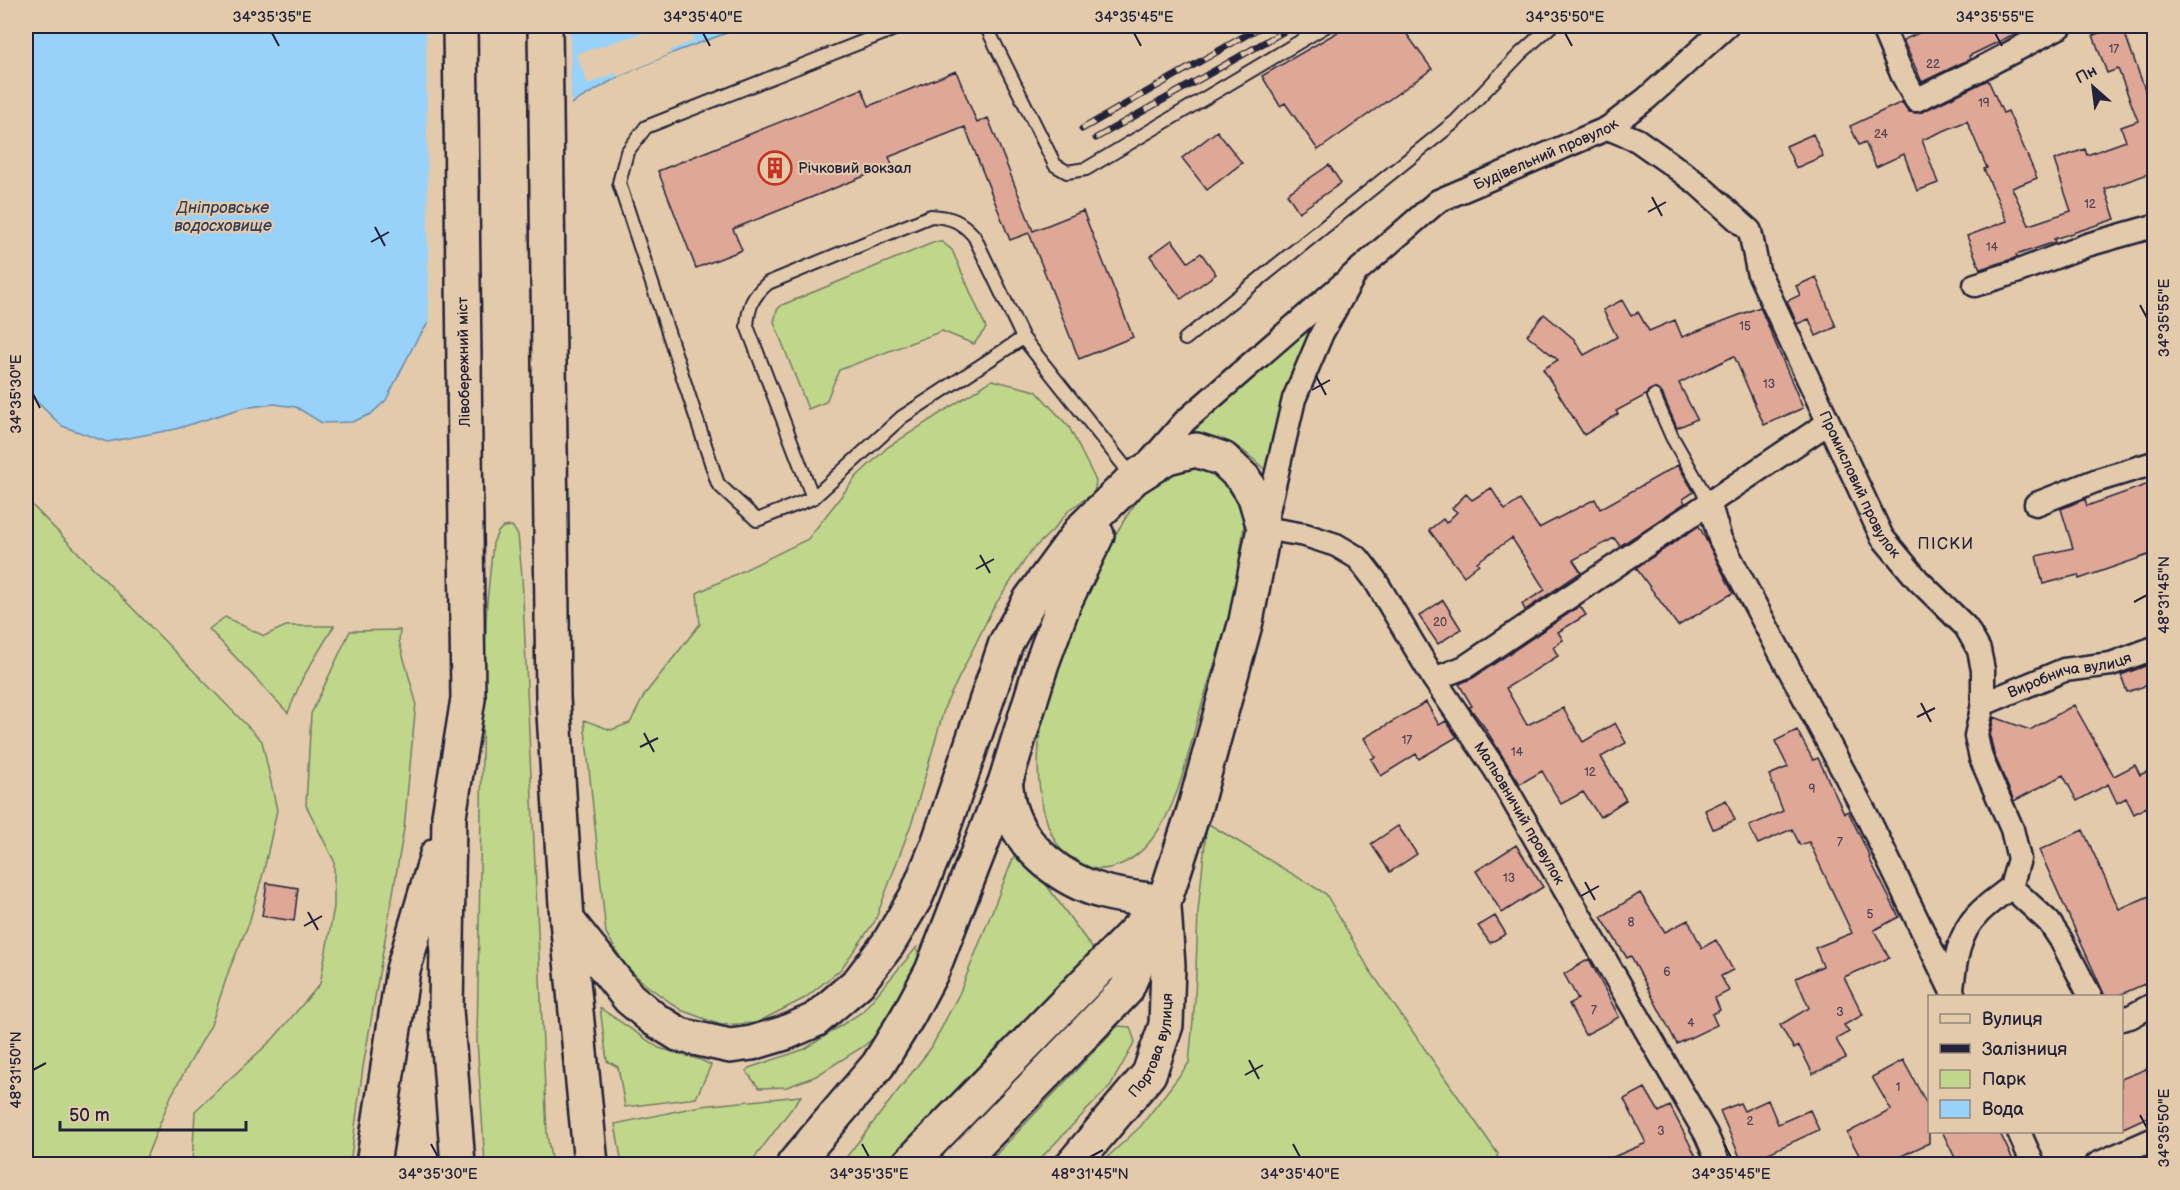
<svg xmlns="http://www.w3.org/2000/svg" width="2180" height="1190" font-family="'Balsamiq Sans',sans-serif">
	<rect width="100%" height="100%" fill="#e3caab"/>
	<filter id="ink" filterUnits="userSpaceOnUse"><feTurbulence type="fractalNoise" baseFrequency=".0167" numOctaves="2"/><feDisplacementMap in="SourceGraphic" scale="12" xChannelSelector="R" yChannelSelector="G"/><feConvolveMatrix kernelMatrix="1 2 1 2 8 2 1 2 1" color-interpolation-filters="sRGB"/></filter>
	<g filter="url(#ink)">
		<path fill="#c0d68b" stroke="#717c63" stroke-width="1.5" d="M935,242H942L952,250L986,328L974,344L942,331L839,370L826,402L808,409L774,322L777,310L782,305Z
			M1309,326L1313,333L1286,387L1265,470C1239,445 1228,437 1191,433Z
			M992,380L1036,391L1069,427L1096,481L1094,493L1070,509L1052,531L1031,551L993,608L945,706L913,819L875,921L841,969L805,998L756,1023L721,1025L681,1010L646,985L624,964L606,933L584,720L611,730L630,723L645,694L700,624L697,593L808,539L856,477L888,447Z
			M1185,467L1206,468L1229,484L1246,510C1241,549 1236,588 1226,626C1217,658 1206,689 1197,721C1187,759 1177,808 1152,839C1138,858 1114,873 1090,868C1067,863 1056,846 1048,825C1019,742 1059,658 1092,582C1104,554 1137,489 1164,474C1170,470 1179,469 1185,467Z
			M26,499L262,741L277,810L264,870L249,923L229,970L211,1025L171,1096L146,1158V1164H37L26,1152Z
			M512,526L518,535L522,576L547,1134L552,1164H485L477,1040L483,699L487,602L493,543L498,532L503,527Z
			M225,617L264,636L286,626H334L302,679L288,713L209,629Z
			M400,630L399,641L416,702L404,829L363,1067L350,1164H192L195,1111L273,1039L320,984L334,907V861L306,805L311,714L350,631Z
			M1207,823L1326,894L1369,969L1498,1154L1495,1164H1100L1141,1126L1189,1063L1195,999L1198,912Z
			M1018,846L1095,952L889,1164H841L931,1048L960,992Z
			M917,947L919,964L891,1023L864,1046L816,1076L787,1087L759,1088L746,1071L749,1068L805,1049L862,1012Z
			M1106,980L1107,985L938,1164H927Z
			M600,1008L659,1048L701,1060L711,1065L696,1098L625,1107L618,1067L607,1061Z
			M1118,1026L1130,1027L1135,1042L1110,1086L1035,1164H987Z
			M801,1096L750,1164H622L615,1124L701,1106Z"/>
		<path fill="#99d2f9" stroke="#698cad" stroke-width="1.5" d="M26,26H746L672,53L618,77L571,104L539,140L458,280L416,341L386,400L371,414L352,422L322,423L296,407L274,404L242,408L176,429L107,442L62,426L35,400L26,383Z"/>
		<path fill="#e3caab" d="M426,26H570L571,109L541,141L461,282L429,328Z
			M666,26H687L694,41L670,50L672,53L618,77L615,73L588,84L576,54Z"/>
		<path fill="#dea796" stroke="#22223b" stroke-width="1.5" d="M1348,26H1401L1432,69L1318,150L1285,103L1280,106L1262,76Z
			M1934,26H2031L1969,56L1970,59L1922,82L1903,40Z
			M2120,26H2122L2147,95L2154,93V172L2105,189L2115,219L2054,239L2055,242L2016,255L2017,257L2012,259L1980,269L1967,236L2007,221L1984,169L1987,168L1967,121L1922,140L1938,183L1917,191L1904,154L1876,167L1865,142L1859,145L1850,126L1902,102L1909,112L1916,113L1922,112L1988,80L2003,113L2008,111L2037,178L2012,188L2029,225L2071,211L2054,160L2085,149L2087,155L2126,141L2121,127L2138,121L2118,69L2107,73L2093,35Z
			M956,71L977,123L988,118L1033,231L1083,211L1133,337L1079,359L1029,233L1010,240L965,127L889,157L892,165L733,229L742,250L696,268L658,171L862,89L869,106Z
			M1217,131L1242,163L1207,190L1182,158Z
			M1813,134L1823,156L1796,168L1786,146Z
			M1329,165L1341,183L1299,212L1287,194Z
			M1172,240L1188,262L1201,253L1216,274L1181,299L1150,256Z
			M1816,277L1836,327L1816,336L1809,319L1797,324L1787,301L1800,295L1796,286Z
			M1622,300L1631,316L1638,312L1649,331L1675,320L1682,337L1760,307L1803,408L1764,425L1734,356L1679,383L1697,419L1677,428L1662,393L1654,388L1648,391L1646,395L1616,411L1618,414L1584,435L1543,369L1558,360L1527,335L1544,314L1574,339L1584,355L1617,337L1603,310Z
			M1678,465L1694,492L1683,499L1685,503L1620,546L1614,538L1573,560L1581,572L1525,610L1522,604L1545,590L1512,538L1477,562L1479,564L1464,576L1429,530L1443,519L1446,523L1457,512L1452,508L1466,494L1472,500L1491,488L1505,510L1520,500L1539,528L1595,499L1600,509Z
			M2154,482V553L2079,579L2078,575L2043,584L2036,556L2073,548L2061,509L2085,499L2087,506Z
			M1699,526L1733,593L1678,626L1636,568Z
			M1443,600L1461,629L1438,644L1419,616Z
			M1580,606L1586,615L1558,632L1563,640L1553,647L1558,656L1506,688L1527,725L1563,708L1583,742L1615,723L1626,743L1601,757L1626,800L1600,817L1583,792L1561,804L1542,771L1520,784L1483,725L1469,707L1472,706L1459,684L1473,678Z
			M2151,664L2154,674V683L2127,692L2121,675Z
			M1426,702L1439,725L1446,721L1457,737L1419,759L1416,754L1381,776L1371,759L1375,757L1364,738Z
			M2074,705L2114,776L2135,765L2140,775L2154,768V803L2134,814L2126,798L2117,803L2108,784L2077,801L2063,775L2014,801L1994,754L1990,736L1994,717L2030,730Z
			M1797,730L1813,760L1818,758L1844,813L1848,811L1870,857L1869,858L1899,917L1874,930L1889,958L1844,977L1863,1015L1844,1025L1849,1032L1836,1039L1846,1058L1813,1074L1799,1046L1794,1049L1780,1025L1809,1008L1796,978L1823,966L1815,948L1852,933L1809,842L1800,845L1792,829L1758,844L1749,826L1783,811L1769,775L1788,767L1775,741Z
			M1726,800L1735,820L1713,829L1705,810Z
			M1398,826L1417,854L1390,872L1371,844Z
			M2083,830L2119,909L2154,894V980L2117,996H2105L2039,850Z
			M1516,845L1543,887L1502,913L1476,871Z
			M267,883L298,888L294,921L262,916Z
			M1640,893L1665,932L1688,920L1702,948L1716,940L1733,970L1721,976L1729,991L1715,998L1720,1010L1712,1014L1717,1025L1677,1044L1631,956L1627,958L1601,917Z
			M1495,916L1506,934L1490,943L1478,926Z
			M1589,959L1619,1017L1585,1035L1569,1004L1578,999L1564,974Z
			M1903,1060L1929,1108V1143L1884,1164H1875L1871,1158L1863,1162L1847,1133L1891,1110L1872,1077Z
			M2154,1066V1114L2121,1129V1079Z
			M1645,1088L1659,1112L1670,1106L1700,1164H1597L1646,1143L1624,1099Z
			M1768,1100L1778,1124L1810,1110L1819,1130L1764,1155L1769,1164H1743L1720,1111L1740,1103L1744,1111Z
			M1942,1131H1999L2015,1164H1958Z"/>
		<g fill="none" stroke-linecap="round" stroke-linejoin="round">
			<defs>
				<path id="lane" d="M986,26L1055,165L1067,172L1086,169L1326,26
					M931,216C951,217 961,221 974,236L1023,338L902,417L813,498L747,326C749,305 752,297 768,283Z
					M1023,338L1133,477
					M1185,339L1456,121L1521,53L1551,26
					M1654,396L1672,437L1709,502
					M813,498L757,520L718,484L619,183L627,152L646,127L902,26"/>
				<g id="street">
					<path d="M1882,26L1902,74L1916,100L1978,70L2061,26"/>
					<path id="s1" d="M1608,128L1637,140L1671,164L1699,185L1750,231L1758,271L1882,537L1918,580L1966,627L1979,650L1983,670V704L1976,736L1981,758L2012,829L2019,859L2011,887"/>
					<path id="s2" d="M1356,272L1322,333L1294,399L1264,528L1305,535L1336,545L1358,558L1375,580L1434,679L1495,769L1706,1134L1719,1164"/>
					<path d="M1975,285L2016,272L2087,245L2154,226"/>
					<path id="s3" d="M1150,461L1185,421L1438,201L1608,128L1646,99L1727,26"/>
					<path d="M1709,502L1720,539L1866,814L1954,996"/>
					<path d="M2036,504L2095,481L2154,463"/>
					<path d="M1434,679L1465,667L1828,423"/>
					<path id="s4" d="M1983,704L2064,670L2111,664L2154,648"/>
					<path d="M1952,989C1955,962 1958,934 1978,914C1987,904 2000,896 2011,887L2049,922L2061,940L2090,996"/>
					<path d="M2122,1019L2130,1017L2154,1004"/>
					<path d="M2019,1132L2033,1164"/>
					<path d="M2097,1164L2154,1139"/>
				</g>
				<g id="secondary">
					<path d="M545,26L553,698L567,920L591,1164"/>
					<path d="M1005,783C1007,791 1007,799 1009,806C1021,849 1063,881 1104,892C1123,897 1144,899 1164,902"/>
					<path d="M567,920L629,998L654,1019L680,1035L730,1046L752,1043L785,1033L815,1020L859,982L888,944L916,897L938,844L1006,643L1030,600L1082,529L1134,478L1167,457L1196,450L1223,459L1244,479L1255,497L1264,528L1246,621L1195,807L1164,902L909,1164"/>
					<path d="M373,1164L403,970L437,855"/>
					<path d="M458,1164L446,1010L449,816L468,699L460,26"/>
					<path d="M794,1164L878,1065L908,1016L932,971L1005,783L1042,663L1064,603L1097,535"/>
					<path d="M958,1164L1126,990L1155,922"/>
					<path id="s5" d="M1073,1164L1149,1074L1166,1025L1168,966L1164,907"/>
				</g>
			</defs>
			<use href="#lane" stroke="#22223b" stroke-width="16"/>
			<use href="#street" stroke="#22223b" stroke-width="27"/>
			<use href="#secondary" stroke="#22223b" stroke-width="38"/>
			<use href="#lane" stroke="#e3caab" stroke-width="12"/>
			<use href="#street" stroke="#e3caab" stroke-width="22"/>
			<use href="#secondary" stroke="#e3caab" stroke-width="33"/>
			<defs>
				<path id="rail" d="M1082,129L1262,26
					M1096,138L1288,29"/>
			</defs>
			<use href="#rail" stroke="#22223b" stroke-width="7"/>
			<use href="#rail" stroke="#e3caab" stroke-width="4.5" stroke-dasharray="14" stroke-linecap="butt"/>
		</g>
	</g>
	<path fill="none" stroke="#22223b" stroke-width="2" d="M272,33L279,46M703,33L710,46M1134,33L1141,46M1565,33L1572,46M1995,33L2002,46M1652,197L1662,216M1648,212L1666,202M375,227L385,246M371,242L389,232M2140,305L2147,318M1316,376L1326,395M1312,390L1330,380M33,394L40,408M980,555L990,573M976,569L994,559M2134,602L2147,595M1921,703L1931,722M1917,717L1935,708M644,733L654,752M640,747L658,738M1585,882L1595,900M1581,896L1599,886M308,912L318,930M304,926L322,916M1249,1060L1259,1079M33,1070L46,1063M1245,1075L1263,1065M2140,1115L2147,1128M431,1144L438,1157M862,1144L869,1157M1293,1144L1300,1157M1724,1144L1731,1157M1090,1157L1103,1150"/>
	<defs>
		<symbol id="building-ring" viewBox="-11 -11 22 22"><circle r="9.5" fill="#e3caab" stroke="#c8321e" stroke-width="1.5"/><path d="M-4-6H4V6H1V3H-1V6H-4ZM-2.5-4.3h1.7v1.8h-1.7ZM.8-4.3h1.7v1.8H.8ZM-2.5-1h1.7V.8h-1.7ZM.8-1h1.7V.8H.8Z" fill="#c8321e"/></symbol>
	</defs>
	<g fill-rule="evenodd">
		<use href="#building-ring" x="756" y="149" width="38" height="38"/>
	</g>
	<g text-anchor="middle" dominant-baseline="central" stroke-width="4.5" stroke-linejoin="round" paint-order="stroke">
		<g font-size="12" fill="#514352">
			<text x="2114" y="49">17</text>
			<text x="1933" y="64">22</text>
			<text x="1984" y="103">19</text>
			<text x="1881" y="134">24</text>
			<text x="2090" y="204">12</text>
			<text x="1992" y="247">14</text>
			<text x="1745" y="326">15</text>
			<text x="1769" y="384">13</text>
			<text x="1440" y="622">20</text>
			<text x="1407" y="740">17</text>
			<text x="1517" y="752">14</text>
			<text x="1590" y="772">12</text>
			<text x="1812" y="789">9</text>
			<text x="1840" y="842">7</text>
			<text x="1509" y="878">13</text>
			<text x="1870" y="914">5</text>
			<text x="1631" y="922">8</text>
			<text x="1667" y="972">6</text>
			<text x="1594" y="1010">7</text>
			<text x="1840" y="1012">3</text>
			<text x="1691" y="1023">4</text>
			<text x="1898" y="1087">1</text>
			<text x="1750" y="1121">2</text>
			<text x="1661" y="1131">3</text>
		</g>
		<g font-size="15" fill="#22223b" stroke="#e3caab">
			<text stroke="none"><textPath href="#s3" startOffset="506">Будівельний провулок</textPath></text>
			<text transform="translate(464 362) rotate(-91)">Лівобережний міст</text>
			<text stroke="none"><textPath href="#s1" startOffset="454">Промисловий провулок</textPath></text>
			<text stroke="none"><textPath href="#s4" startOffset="92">Виробнича вулиця</textPath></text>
			<text stroke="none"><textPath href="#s2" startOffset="676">Мальовничий провулок</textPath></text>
			<text stroke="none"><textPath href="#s5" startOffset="146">Портова вулиця</textPath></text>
		</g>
		<g font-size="15" fill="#22223b" stroke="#e3caab" text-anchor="start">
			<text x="798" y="168">Річковий вокзал</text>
		</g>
		<g font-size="16" font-style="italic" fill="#343c58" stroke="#e3caab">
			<text x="223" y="208">Дніпровське<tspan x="223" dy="18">водосховище</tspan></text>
		</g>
		<g font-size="16" letter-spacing="1.5" fill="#22223b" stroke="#e3caab">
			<text x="1946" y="544">ПІСКИ</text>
		</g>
	</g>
	<rect width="2180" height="1190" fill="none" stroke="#e3caab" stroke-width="66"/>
	<rect x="1928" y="995" width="195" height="138" fill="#e3caab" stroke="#96877e" stroke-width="1.5"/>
	<rect x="1940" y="1014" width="30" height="9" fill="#e3caab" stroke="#96877e" stroke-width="1.5"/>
	<text x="1982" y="1025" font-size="18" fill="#22223b">Вулиця</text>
	<rect x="1940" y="1044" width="30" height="9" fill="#22223b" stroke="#96877e" stroke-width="1.5"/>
	<text x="1982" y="1055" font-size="18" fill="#22223b">Залізниця</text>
	<rect x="1940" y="1070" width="30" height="18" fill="#c0d68b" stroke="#96877e" stroke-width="1.5"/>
	<text x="1982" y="1085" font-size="18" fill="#22223b">Парк</text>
	<rect x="1940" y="1100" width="30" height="18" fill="#99d2f9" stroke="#96877e" stroke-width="1.5"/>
	<text x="1982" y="1115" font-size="18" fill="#22223b">Вода</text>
	<g transform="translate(2093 87) rotate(332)" stroke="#e3caab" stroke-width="4.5" paint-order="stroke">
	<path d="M0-4.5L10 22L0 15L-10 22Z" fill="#22223b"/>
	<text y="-9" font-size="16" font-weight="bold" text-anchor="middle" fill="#22223b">Пн</text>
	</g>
	<path d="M60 1121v9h186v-9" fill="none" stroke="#22223b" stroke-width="3"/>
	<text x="69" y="1121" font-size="18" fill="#22223b" stroke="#e3caab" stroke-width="4.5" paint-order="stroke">50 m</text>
	<rect x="33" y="33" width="2114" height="1124" fill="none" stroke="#22223b" stroke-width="2"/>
	<g font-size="15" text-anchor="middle" fill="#22223b">
		<text x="272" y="22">34°35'35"E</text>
		<text x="703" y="22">34°35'40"E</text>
		<text x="1134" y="22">34°35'45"E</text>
		<text x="1565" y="22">34°35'50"E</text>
		<text x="1995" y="22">34°35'55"E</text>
		<text transform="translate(2164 318) rotate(-90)" y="5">34°35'55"E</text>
		<text transform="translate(16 394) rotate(-90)" y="5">34°35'30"E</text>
		<text transform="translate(2164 595) rotate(-90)" y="5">48°31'45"N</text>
		<text transform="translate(16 1070) rotate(-90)" y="5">48°31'50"N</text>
		<text transform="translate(2164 1128) rotate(-90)" y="5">34°35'50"E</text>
		<text x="438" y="1179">34°35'30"E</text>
		<text x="869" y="1179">34°35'35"E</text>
		<text x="1090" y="1179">48°31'45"N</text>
		<text x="1300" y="1179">34°35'40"E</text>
		<text x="1731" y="1179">34°35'45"E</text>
	</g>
</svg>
